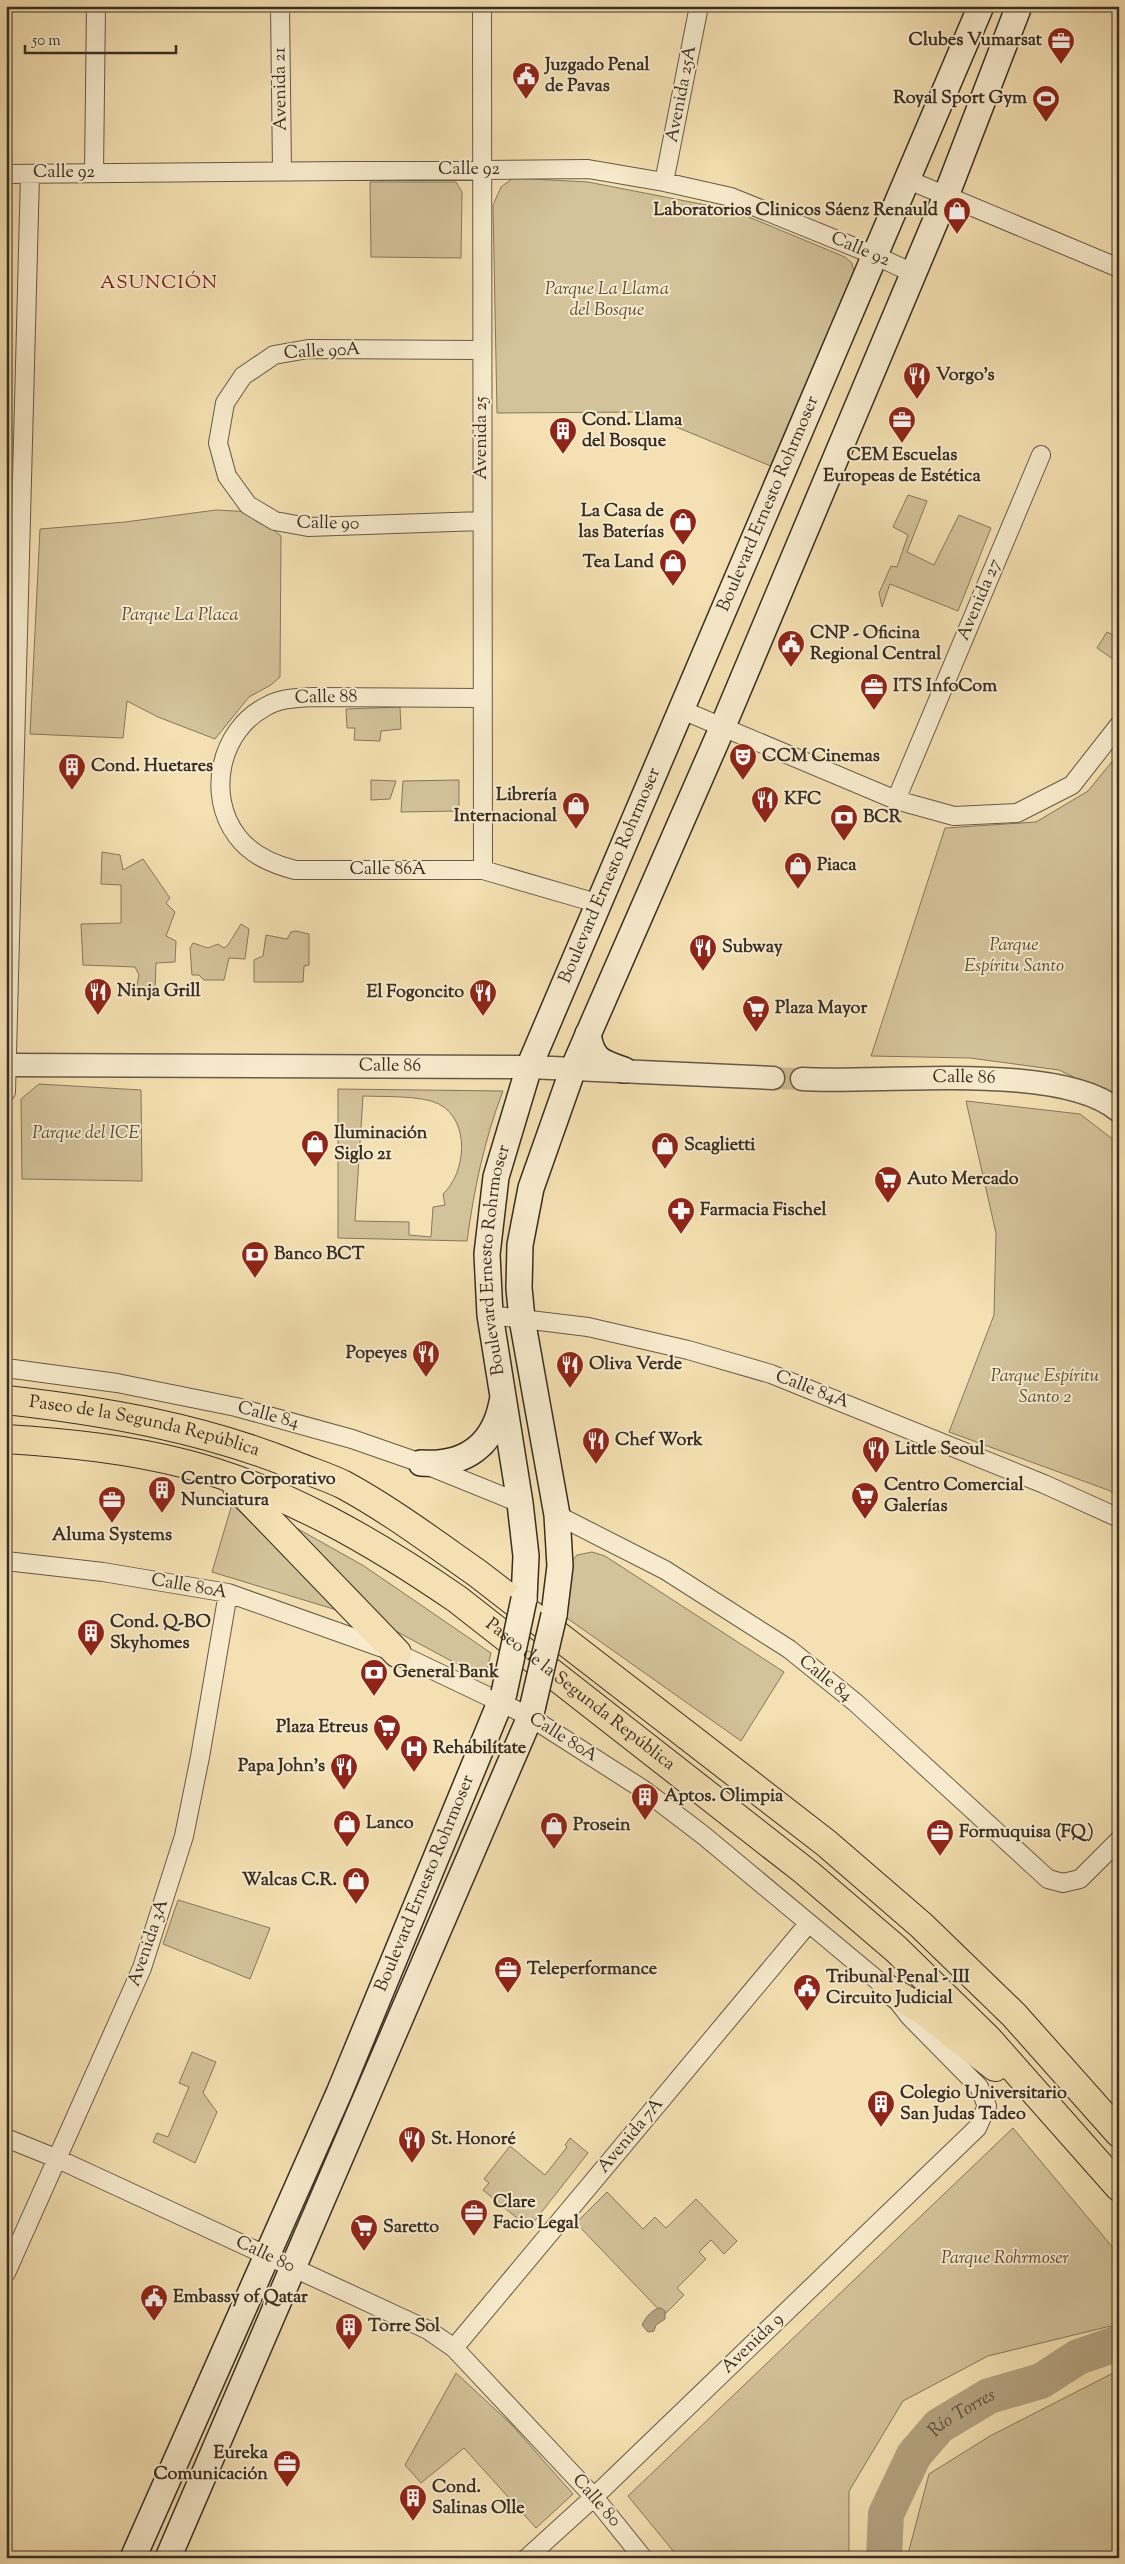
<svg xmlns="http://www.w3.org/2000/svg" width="1125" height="2564" font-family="'Sorts Mill Goudy',serif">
	<rect width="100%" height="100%" fill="#f4e0b2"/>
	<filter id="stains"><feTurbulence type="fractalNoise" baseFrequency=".004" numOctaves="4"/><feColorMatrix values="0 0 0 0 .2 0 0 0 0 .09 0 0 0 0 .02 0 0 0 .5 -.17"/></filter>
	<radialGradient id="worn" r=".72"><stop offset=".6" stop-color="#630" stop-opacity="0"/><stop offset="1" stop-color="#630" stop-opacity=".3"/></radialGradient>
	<path fill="#d4c29a" stroke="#86785e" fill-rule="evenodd" d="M513,178L588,182L732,210L845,257L852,263L854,273L773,467L640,412L497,413L493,205L501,187Z
		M370,182H456L462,192L461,258L371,257Z
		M908,495L927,501L907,552L934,565L959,515L991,528L958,611L890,584L882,607L879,593L891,566L897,567L908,535L893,527Z
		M216,510L253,512L281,536L280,677L271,685L249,697L215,739L158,717L127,701L123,738L30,734L40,529L125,522Z
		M1107,632L1119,638V663L1097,648Z
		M400,707L401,729L381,731L380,741L354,740L355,728H347L346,709Z
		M1119,753V1099L1059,1070L970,1058L871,1056L945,828L1036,822L1088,791Z
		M371,780L396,781L390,799L371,800Z
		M459,780V811L401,812L403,781Z
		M102,852L120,855L123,870L143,859L170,898L166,903L175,912L166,936L176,941L175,962L156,963L155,991L136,990L139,975L135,967L83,965L81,924L121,923V885L101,884Z
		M241,924L249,929L245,959L229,958L224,980H204L199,975H192L190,948L193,943L208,948L218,944L224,948L228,945Z
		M296,931L309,934V965L304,966L303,982H254V960L263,956L266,935L287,939L291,932Z
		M39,1084L141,1090L142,1181L22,1179L21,1099Z
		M338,1089L503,1091C484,1140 474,1190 467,1241L338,1238ZM363,1096C383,1097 421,1095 439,1104C471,1121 466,1173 443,1194L445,1205L433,1207L431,1237L409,1235V1222L355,1221Z
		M966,1101L1080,1114L1119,1144V1496L1108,1490L949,1432L994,1315L996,1233Z
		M232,1504L340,1611L212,1572Z
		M275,1516L364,1566L491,1653L485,1679L375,1620Z
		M592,1552L605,1556L784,1672L741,1741L564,1616L570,1564L577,1555Z
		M178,1900L270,1928L250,1979L163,1944Z
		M192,2052L216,2062L203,2093L217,2112L195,2163L153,2142L157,2133L168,2137L189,2087L179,2083Z
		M1013,2128L1119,2255V2324L988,2356L903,2401L849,2491V2558H679L628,2496Z
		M570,2138L588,2153L529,2228L483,2190L489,2183L484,2179L510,2146L545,2175L567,2147L565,2145Z
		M607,2192L643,2229L655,2217L666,2228L696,2199L737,2241L724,2254L711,2240L699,2252L706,2259L677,2288L684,2295L664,2315L576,2223Z
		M1119,2370V2558H907L929,2474L990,2436Z
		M456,2373L511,2424L573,2494L536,2528L464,2448L421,2483L405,2465Z"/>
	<path fill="#b4a381" stroke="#83745b" d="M661,2308L665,2311V2319L656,2325L654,2331L648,2332L642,2325C645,2318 653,2308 661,2308Z"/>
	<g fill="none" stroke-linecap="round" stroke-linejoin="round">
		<path stroke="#b4a381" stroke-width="36" id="s1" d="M884,2558L886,2514L914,2455L939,2426L989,2396L1041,2381L1078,2357L1119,2343"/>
		<path stroke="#cfbc95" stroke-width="22" stroke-dasharray="22 11" stroke-linecap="butt" d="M773,1078L802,1079"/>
		<defs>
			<path id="minor" d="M280,6L282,171
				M482,6L483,870
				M94,173L96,6
				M6,174L588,169L664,182L731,197L874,255L913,273
				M906,179L1119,268
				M664,182L699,6
				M481,350L308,349L274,355L243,376L225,403L218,443L227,476L248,505L275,521L308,527L482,521
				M482,698L313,697C297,698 280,698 265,707C220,731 206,795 237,836C251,855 272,864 295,870H483L600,904
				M682,710L896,800L954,816L1017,813L1072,785L1119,725
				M896,800L1041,455
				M6,1092L30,174
				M490,1315L588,1327L688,1350L771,1374L1044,1484L1119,1518
				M6,1368L117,1383L236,1407L352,1439L421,1463L520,1503
				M557,1515L665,1570L789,1649L856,1703L1048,1879L1063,1883L1080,1879L1119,1840
				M6,1561L103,1572L228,1593L397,1653L500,1702L530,1717L644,1790L703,1835L888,1989L910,2017L979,2087L987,2106L977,2128L594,2497L527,2558
				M6,2138L58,2159L428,2330L454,2348L594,2497L643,2558
				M6,2273L142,1968L184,1836L200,1757L228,1593
				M454,2348L808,1924"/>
			<g id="tertiary">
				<path id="s2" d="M6,1065L529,1067L773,1078"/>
				<path id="s3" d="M802,1079C881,1084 1061,1061 1119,1111"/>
			</g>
			<g id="secondary">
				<path d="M588,1034C592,1060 601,1062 624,1070"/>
				<path d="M421,1463C465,1466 494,1445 502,1402"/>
				<path id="s4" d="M524,1599L526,1556L520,1503L490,1315L487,1254L496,1177L529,1067L981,6"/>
				<path d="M554,1615L560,1566L557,1515L522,1319L519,1288L520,1245L531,1188L573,1069L723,726L946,196L1019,6"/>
				<path id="s5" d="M133,2558L339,2093L504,1693"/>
				<path d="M168,2558L530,1717L533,1705"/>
			</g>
			<g id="trunk">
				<path id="s6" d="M6,1400C105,1411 202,1428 294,1465C311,1472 328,1477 344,1485C390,1510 434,1543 477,1573L826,1843L921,1925L1014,2015L1119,2133"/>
				<path id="s7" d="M6,1439C67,1443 128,1449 186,1464C285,1490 374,1542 457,1599L806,1872L896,1949L988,2039L1119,2187"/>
				<path d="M237,1487L397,1653"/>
				<path d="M888,1989L924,2011L995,2067"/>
			</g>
		</defs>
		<use href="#minor" stroke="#685a47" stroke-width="20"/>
		<use href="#tertiary" stroke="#685a47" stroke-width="25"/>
		<use href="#secondary" stroke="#392e23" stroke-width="28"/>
		<use href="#trunk" stroke="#392e23" stroke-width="30"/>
		<use href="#minor" stroke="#f8ebcd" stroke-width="18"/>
		<use href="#tertiary" stroke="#f8ebcd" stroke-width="22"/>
		<use href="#secondary" stroke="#f8ebcd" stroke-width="25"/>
		<use href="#trunk" stroke="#f4e0b2" stroke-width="28"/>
		<defs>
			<path id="secondary-bridge" d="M504,1693L524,1599
				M533,1705L554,1615"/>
		</defs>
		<use href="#secondary-bridge" stroke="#392e23" stroke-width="28" stroke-linecap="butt"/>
		<use href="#secondary-bridge" stroke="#f8ebcd" stroke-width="25"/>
	</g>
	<defs>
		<symbol id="office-pin" viewBox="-11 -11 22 30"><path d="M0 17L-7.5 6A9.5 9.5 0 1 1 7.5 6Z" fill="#8f2418" stroke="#f8ebcd"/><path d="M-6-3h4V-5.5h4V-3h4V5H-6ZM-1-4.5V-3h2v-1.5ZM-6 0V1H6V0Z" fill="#fff"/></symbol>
		<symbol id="civic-pin" viewBox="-11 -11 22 30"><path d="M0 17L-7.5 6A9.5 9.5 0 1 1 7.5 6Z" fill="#8f2418" stroke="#f8ebcd"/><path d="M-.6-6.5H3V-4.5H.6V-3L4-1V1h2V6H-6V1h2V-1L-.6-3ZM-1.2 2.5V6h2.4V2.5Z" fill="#fff"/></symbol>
		<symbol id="stadium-pin" viewBox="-11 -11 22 30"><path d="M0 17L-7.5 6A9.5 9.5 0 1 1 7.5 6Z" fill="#8f2418" stroke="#f8ebcd"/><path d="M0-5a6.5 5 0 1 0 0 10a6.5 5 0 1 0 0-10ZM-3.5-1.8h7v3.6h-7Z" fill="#fff"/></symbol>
		<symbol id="shop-pin" viewBox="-11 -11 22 30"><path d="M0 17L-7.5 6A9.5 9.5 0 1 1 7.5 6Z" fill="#8f2418" stroke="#f8ebcd"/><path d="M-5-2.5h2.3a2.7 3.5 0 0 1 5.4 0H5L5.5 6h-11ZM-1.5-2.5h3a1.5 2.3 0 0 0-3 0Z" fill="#fff"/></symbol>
		<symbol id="restaurant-pin" viewBox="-11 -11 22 30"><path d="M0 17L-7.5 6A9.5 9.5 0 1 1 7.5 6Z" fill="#8f2418" stroke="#f8ebcd"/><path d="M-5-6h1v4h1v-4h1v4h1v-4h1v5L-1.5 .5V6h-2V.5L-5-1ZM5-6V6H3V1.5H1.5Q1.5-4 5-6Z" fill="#fff"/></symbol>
		<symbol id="building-pin" viewBox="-11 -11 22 30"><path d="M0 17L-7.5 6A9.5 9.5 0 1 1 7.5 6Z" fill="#8f2418" stroke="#f8ebcd"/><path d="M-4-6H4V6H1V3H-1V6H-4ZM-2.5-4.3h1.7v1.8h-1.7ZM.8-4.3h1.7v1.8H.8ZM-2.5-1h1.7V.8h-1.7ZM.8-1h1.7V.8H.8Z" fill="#fff"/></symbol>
		<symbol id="theatre-pin" viewBox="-11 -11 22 30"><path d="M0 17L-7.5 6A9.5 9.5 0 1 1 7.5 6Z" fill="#8f2418" stroke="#f8ebcd"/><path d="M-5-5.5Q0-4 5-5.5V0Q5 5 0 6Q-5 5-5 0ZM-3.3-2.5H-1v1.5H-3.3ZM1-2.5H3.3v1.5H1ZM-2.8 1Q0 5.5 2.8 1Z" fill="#fff"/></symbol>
		<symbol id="bank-pin" viewBox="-11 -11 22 30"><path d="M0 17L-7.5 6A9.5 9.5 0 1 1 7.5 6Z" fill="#8f2418" stroke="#f8ebcd"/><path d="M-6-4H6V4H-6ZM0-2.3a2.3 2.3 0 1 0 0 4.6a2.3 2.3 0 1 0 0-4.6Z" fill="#fff"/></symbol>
		<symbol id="supermarket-pin" viewBox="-11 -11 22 30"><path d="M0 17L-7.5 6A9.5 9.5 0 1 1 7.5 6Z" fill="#8f2418" stroke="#f8ebcd"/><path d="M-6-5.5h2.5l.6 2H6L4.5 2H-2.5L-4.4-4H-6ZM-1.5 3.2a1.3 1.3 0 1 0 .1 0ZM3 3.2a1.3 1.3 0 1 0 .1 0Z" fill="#fff"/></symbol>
		<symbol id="pharmacy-pin" viewBox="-11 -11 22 30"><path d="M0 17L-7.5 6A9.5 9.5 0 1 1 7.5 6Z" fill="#8f2418" stroke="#f8ebcd"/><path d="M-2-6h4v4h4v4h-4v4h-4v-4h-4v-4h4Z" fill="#fff"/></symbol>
		<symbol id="hospital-pin" viewBox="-11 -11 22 30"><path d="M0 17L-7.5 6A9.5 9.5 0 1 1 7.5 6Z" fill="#8f2418" stroke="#f8ebcd"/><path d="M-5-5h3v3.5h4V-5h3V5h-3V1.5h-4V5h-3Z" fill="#fff"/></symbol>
	</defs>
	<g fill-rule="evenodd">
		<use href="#office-pin" x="1045" y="25" width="32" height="43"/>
		<use href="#civic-pin" x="510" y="60" width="32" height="43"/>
		<use href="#stadium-pin" x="1030" y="83" width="32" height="43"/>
		<use href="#shop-pin" x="941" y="195" width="32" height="43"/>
		<use href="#restaurant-pin" x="901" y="360" width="32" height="43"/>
		<use href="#office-pin" x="886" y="404" width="32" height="43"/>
		<use href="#building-pin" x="547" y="415" width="32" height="43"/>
		<use href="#shop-pin" x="667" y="506" width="32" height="43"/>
		<use href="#shop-pin" x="657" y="547" width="32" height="43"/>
		<use href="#civic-pin" x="775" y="628" width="32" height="43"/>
		<use href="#office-pin" x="858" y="671" width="32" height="43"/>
		<use href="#theatre-pin" x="727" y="741" width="32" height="43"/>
		<use href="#building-pin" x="56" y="751" width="32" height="43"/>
		<use href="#restaurant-pin" x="749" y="784" width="32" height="43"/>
		<use href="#shop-pin" x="560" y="790" width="32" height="43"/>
		<use href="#bank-pin" x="828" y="802" width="32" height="43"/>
		<use href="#shop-pin" x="782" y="850" width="32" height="43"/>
		<use href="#restaurant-pin" x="687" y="932" width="32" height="43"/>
		<use href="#restaurant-pin" x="82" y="976" width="32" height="43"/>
		<use href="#restaurant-pin" x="467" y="977" width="32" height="43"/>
		<use href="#supermarket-pin" x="740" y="993" width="32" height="43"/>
		<use href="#shop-pin" x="299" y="1128" width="32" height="43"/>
		<use href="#shop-pin" x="649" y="1130" width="32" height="43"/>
		<use href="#supermarket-pin" x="872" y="1164" width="32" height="43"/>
		<use href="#pharmacy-pin" x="665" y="1195" width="32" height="43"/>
		<use href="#bank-pin" x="239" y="1239" width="32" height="43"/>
		<use href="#restaurant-pin" x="410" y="1338" width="32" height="43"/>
		<use href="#restaurant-pin" x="554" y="1349" width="32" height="43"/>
		<use href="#restaurant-pin" x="580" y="1425" width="32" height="43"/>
		<use href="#restaurant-pin" x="860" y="1434" width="32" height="43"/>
		<use href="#building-pin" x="146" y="1474" width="32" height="43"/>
		<use href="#supermarket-pin" x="849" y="1480" width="32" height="43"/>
		<use href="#office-pin" x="96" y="1484" width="32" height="43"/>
		<use href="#building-pin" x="75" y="1617" width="32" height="43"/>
		<use href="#bank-pin" x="358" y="1657" width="32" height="43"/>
		<use href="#supermarket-pin" x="371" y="1712" width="32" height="43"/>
		<use href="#hospital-pin" x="398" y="1733" width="32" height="43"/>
		<use href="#restaurant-pin" x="328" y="1751" width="32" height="43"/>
		<use href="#building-pin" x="629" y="1781" width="32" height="43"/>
		<use href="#shop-pin" x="331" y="1808" width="32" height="43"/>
		<use href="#shop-pin" x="538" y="1810" width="32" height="43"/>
		<use href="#office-pin" x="924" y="1817" width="32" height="43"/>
		<use href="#shop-pin" x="340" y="1865" width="32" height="43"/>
		<use href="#office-pin" x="492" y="1954" width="32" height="43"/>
		<use href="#civic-pin" x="791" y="1972" width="32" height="43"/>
		<use href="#building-pin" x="865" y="2088" width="32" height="43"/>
		<use href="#restaurant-pin" x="396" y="2124" width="32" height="43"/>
		<use href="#office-pin" x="458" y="2197" width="32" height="43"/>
		<use href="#supermarket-pin" x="348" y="2212" width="32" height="43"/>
		<use href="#civic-pin" x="138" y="2282" width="32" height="43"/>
		<use href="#building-pin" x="333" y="2311" width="32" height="43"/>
		<use href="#office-pin" x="271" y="2448" width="32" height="43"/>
		<use href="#building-pin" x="397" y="2482" width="32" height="43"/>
	</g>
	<g text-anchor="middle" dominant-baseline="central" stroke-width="4" stroke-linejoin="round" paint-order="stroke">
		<g font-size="18" font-weight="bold" fill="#392e23" stroke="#f8ebcd" text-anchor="start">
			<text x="1042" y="41" text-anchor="end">Clubes Vumarsat</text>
			<text x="545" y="66">Juzgado Penal<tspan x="545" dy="21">de Pavas</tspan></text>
			<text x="1027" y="99" text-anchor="end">Royal Sport Gym</text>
			<text x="938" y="211" text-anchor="end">Laboratorios Clinicos Sáenz Renauld</text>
			<text x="936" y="376">Vorgo's</text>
			<text x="582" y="421">Cond. Llama<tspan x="582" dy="21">del Bosque</tspan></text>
			<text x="902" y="456" text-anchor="middle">CEM Escuelas<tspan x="902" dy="21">Europeas de Estética</tspan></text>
			<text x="664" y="512" text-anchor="end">La Casa de<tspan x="664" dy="21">las Baterías</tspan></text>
			<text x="654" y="563" text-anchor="end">Tea Land</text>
			<text x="810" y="634">CNP - Oficina<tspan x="810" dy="21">Regional Central</tspan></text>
			<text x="893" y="687">ITS InfoCom</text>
			<text x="762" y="757">CCM Cinemas</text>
			<text x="91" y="767">Cond. Huetares</text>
			<text x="557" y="796" text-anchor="end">Librería<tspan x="557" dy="21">Internacional</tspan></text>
			<text x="784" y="800">KFC</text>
			<text x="863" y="818">BCR</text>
			<text x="817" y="866">Piaca</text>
			<text x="722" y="948">Subway</text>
			<text x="117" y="992">Ninja Grill</text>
			<text x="464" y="993" text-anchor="end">El Fogoncito</text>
			<text x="775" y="1009">Plaza Mayor</text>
			<text x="334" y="1134">Iluminación<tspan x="334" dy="21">Siglo 21</tspan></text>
			<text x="684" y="1146">Scaglietti</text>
			<text x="907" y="1180">Auto Mercado</text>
			<text x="700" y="1211">Farmacia Fischel</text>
			<text x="274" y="1255">Banco BCT</text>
			<text x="407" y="1354" text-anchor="end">Popeyes</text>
			<text x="589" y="1365">Oliva Verde</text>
			<text x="615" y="1441">Chef Work</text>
			<text x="895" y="1450">Little Seoul</text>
			<text x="181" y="1480">Centro Corporativo<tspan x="181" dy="21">Nunciatura</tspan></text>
			<text x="884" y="1486">Centro Comercial<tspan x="884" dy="21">Galerías</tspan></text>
			<text x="112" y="1536" text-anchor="middle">Aluma Systems</text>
			<text x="110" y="1623">Cond. Q-BO<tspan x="110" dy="21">Skyhomes</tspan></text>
			<text x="393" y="1673">General Bank</text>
			<text x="368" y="1728" text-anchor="end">Plaza Etreus</text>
			<text x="433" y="1749">Rehabilítate</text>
			<text x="325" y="1767" text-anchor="end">Papa John's</text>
			<text x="664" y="1797">Aptos. Olimpia</text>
			<text x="366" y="1824">Lanco</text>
			<text x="573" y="1826">Prosein</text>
			<text x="959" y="1833">Formuquisa (FQ)</text>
			<text x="337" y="1881" text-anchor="end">Walcas C.R.</text>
			<text x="527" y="1970">Teleperformance</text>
			<text x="826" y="1978">Tribunal Penal - III<tspan x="826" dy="21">Circuito Judicial</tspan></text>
			<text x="900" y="2094">Colegio Universitario<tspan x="900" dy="21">San Judas Tadeo</tspan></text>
			<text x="431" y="2140">St. Honoré</text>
			<text x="493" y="2203">Clare<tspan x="493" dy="21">Facio Legal</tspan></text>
			<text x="383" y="2228">Saretto</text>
			<text x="173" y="2298">Embassy of Qatar</text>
			<text x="368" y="2327">Torre Sol</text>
			<text x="268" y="2454" text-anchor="end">Eureka<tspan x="268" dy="21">Comunicación</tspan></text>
			<text x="432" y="2488">Cond.<tspan x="432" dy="21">Salinas Olle</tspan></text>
		</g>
		<g font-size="18" fill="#392e23" stroke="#f8ebcd">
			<text transform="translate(281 89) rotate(-91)">Avenida 21</text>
			<text transform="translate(682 94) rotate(-79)">Avenida 25A</text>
			<text x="469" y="170">Calle 92</text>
			<text x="64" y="173">Calle 92</text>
			<text transform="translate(860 250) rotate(23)">Calle 92</text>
			<text transform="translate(322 352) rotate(-3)">Calle 90A</text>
			<text transform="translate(482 438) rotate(-90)">Avenida 25</text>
			<text stroke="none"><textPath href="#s4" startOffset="1152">Boulevard Ernesto Rohrmoser</textPath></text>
			<text transform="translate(328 524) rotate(1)">Calle 90</text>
			<text transform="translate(980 600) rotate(-67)">Avenida 27</text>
			<text transform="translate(326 698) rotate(-1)">Calle 88</text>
			<text x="388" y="870">Calle 86A</text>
			<text stroke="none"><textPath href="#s4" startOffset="748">Boulevard Ernesto Rohrmoser</textPath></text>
			<text stroke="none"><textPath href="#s2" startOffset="384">Calle 86</textPath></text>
			<text stroke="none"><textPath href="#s3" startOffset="162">Calle 86</textPath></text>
			<text stroke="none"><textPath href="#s4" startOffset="342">Boulevard Ernesto Rohrmoser</textPath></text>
			<text transform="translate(812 1390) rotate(21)">Calle 84A</text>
			<text transform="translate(268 1416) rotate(15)">Calle 84</text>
			<text stroke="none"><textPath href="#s6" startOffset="141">Paseo de la Segunda República</textPath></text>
			<text transform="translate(189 1587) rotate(10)">Calle 80A</text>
			<text transform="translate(825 1679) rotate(39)">Calle 84</text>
			<text stroke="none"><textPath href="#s7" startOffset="642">Paseo de la Segunda República</textPath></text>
			<text transform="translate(563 1738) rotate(32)">Calle 80A</text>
			<text stroke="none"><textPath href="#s5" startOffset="735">Boulevard Ernesto Rohrmoser</textPath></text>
			<text transform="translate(149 1943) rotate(-71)">Avenida 3A</text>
			<text transform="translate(631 2136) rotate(-50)">Avenida 7A</text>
			<text transform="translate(265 2255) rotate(25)">Calle 80</text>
			<text transform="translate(753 2344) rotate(-44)">Avenida 9</text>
			<text transform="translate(596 2501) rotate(49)">Calle 80</text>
		</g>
		<g font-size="18" font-style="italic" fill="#584c3b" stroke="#f8ebcd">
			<text x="607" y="290">Parque La Llama<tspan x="607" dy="21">del Bosque</tspan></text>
			<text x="180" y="616">Parque La Placa</text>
			<text x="1014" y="946">Parque<tspan x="1014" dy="21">Espíritu Santo</tspan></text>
			<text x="86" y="1134">Parque del ICE</text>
			<text x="1045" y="1377">Parque Espíritu<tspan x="1045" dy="21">Santo 2</tspan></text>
			<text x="1005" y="2259">Parque Rohrmoser</text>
		</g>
		<g font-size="19" letter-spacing="1" fill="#7a1f14" stroke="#f8ebcd">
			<text x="159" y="283">ASUNCIÓN</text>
		</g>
		<g font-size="19" font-style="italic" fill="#5e513f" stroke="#f8ebcd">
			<text stroke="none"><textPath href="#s1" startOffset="174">Río Torres</textPath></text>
		</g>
	</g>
	<rect width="1125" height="2564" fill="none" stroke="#f4e0b2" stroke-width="25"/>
	<rect x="8" y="8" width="1110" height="2549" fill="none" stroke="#392e23" stroke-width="2.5"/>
	<rect x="12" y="12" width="1100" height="2539" fill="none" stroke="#392e23"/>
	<path d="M25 45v8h151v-8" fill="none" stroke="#392e23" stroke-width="2.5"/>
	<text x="32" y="45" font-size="15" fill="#392e23" stroke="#f8ebcd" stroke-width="4" paint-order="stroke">50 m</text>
	<rect width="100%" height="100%" filter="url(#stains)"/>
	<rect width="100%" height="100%" fill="url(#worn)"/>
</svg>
